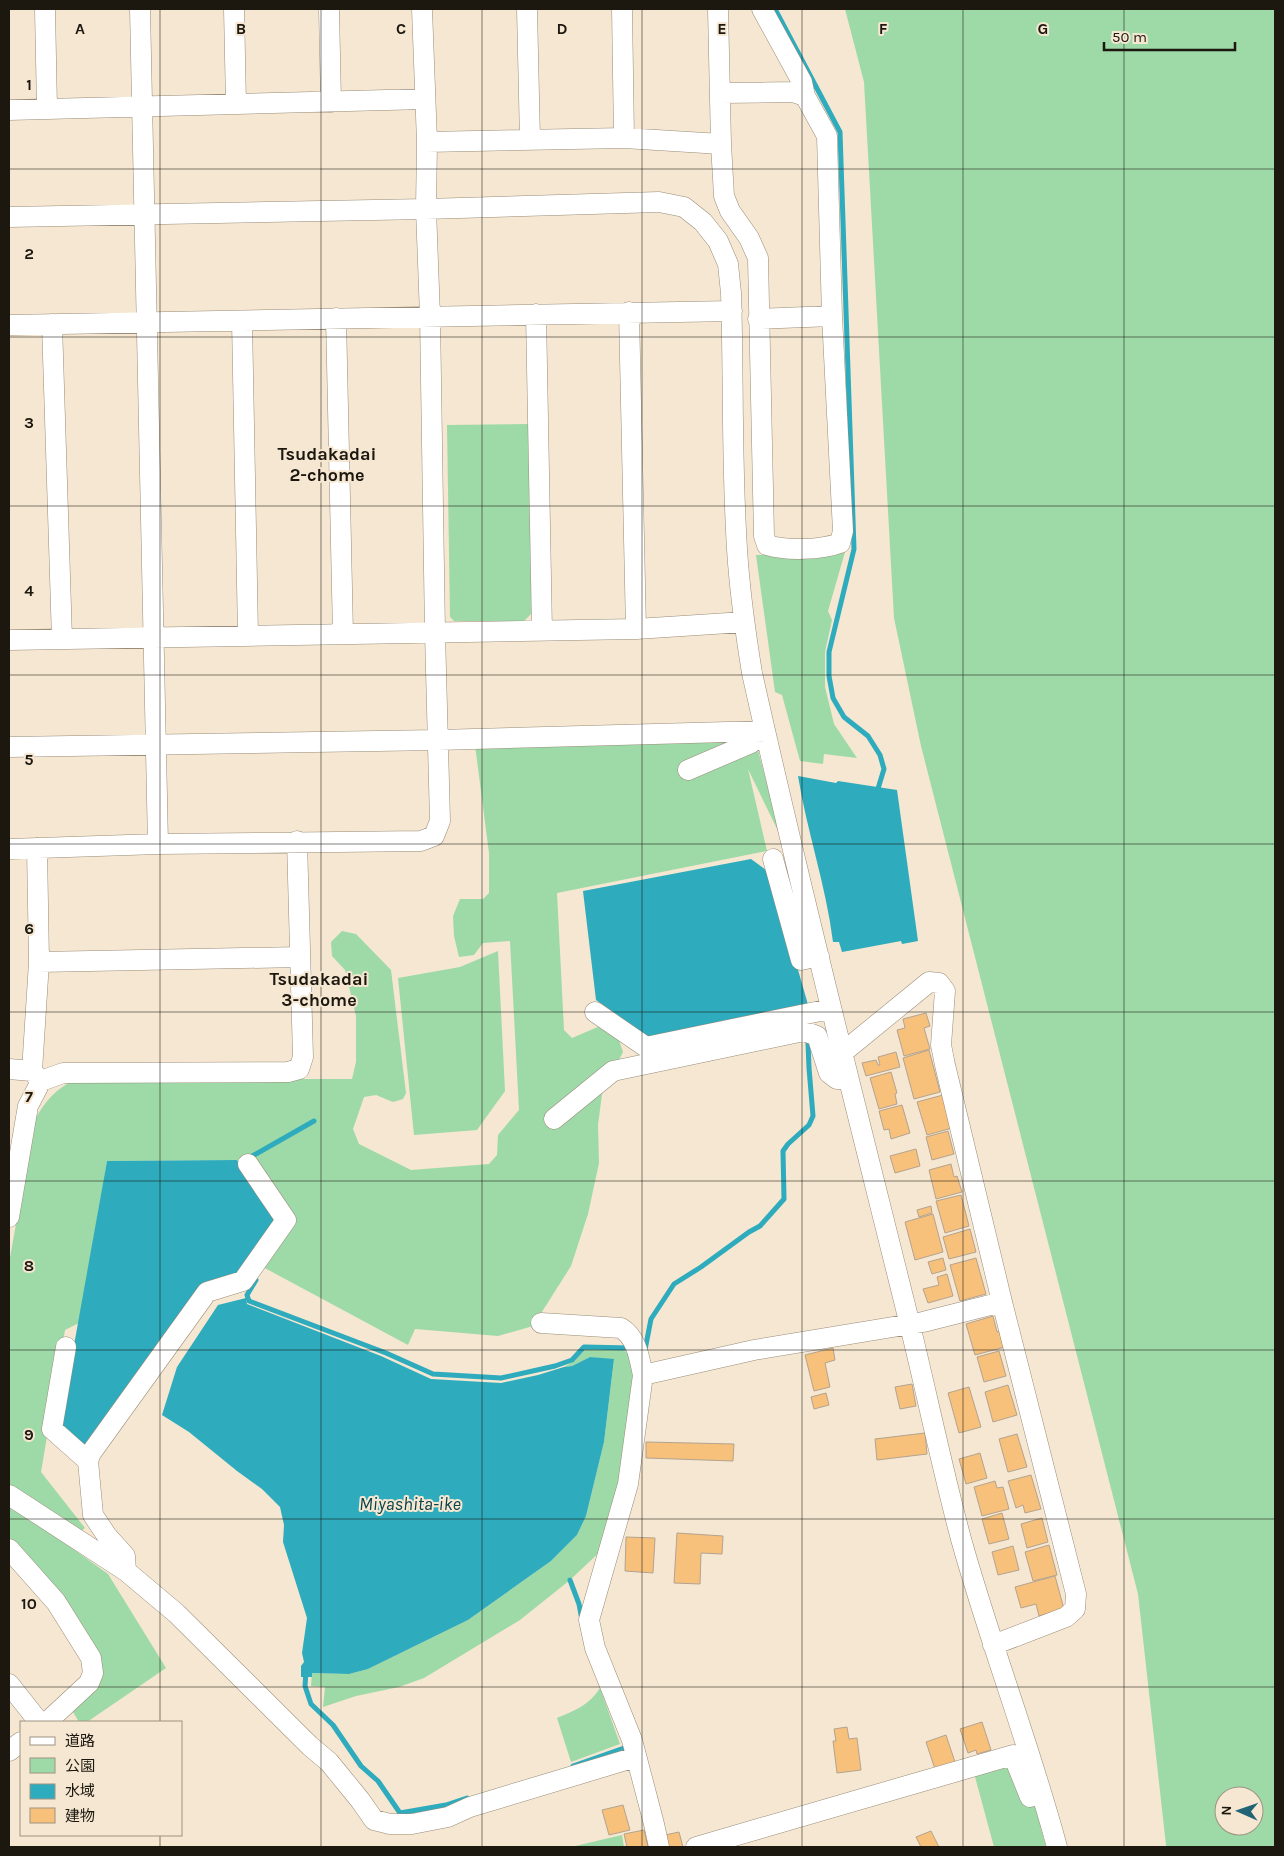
<svg xmlns="http://www.w3.org/2000/svg" width="1284" height="1856" font-family="Karla,'Noto Sans JP',sans-serif">
	<rect width="100%" height="100%" fill="#f5e7d1"/>
	<path fill="#9ddaa8" fill-rule="evenodd" d="M845,9H1275V1847H1167L1166,1845L1138,1594L921,746L894,618L864,82ZM1224,1796H1254V1826H1224Z
		M531,424L533,612L524,621H454L450,617L447,425Z
		M845,552L828,611L832,620L825,652V687L834,724L857,758L824,754L823,764L800,761L782,695L775,692L756,555Z
		M741,742L758,750L780,835L748,769L767,851L557,893L564,1030L572,1038L600,1026L617,1034L623,1052L602,1094L598,1125L599,1163L588,1214L571,1266L533,1326L498,1336L415,1329L408,1345L261,1266L252,1160L107,1161L79,1323L65,1330L41,1472L85,1528L76,1535L9,1486V1263L35,1119C46,1100 57,1088 76,1079H352L356,1062V1016L345,970L332,956L331,942L342,931L356,934L391,970L406,1093L403,1099L393,1102L376,1095L364,1097L353,1129L359,1144L411,1170L489,1164L497,1155L498,1135L519,1110L510,941L483,943L474,955L459,957L454,936L453,916L460,899H483L489,893V853L475,745Z
		M498,951L505,1091L477,1130L414,1135L398,978L460,967Z
		M586,1349L623,1350L631,1355L633,1376L623,1482L604,1548L570,1580L520,1620L424,1678L399,1687L356,1696L323,1707L325,1687L311,1686L312,1673L349,1674L368,1669L468,1620L551,1561L577,1535L586,1516L604,1442L614,1360L590,1357L572,1366L564,1367L574,1361Z
		M9,1503L108,1574L166,1668L87,1722H79L70,1707L97,1683L61,1599L9,1538Z
		M600,1688L620,1744L571,1762L557,1718C576,1710 588,1706 600,1688Z
		M1011,1761L1035,1806L1046,1847H994L974,1773Z
		M622,1835L624,1847H571Z"/>
	<path fill="#2eabbd" d="M798,776L836,783L838,781L897,790L918,941L902,944L901,941L842,952L839,942H833C826,885 807,832 798,776Z
		M751,859L770,873L809,1008L651,1039L596,1000L583,891Z
		M237,1160L279,1219L236,1278L206,1286L85,1449L59,1429L107,1161Z
		M246,1298L247,1304L381,1356L431,1379L501,1383L538,1375L564,1367L572,1366L590,1357L614,1359L604,1442L586,1516L577,1535L551,1561L468,1620L368,1669L349,1674L312,1673V1677H301V1666L304,1662L302,1653L307,1618L283,1542L284,1525L280,1507L262,1489L237,1471L189,1432L162,1415L177,1367L218,1305Z"/>
	<g fill="none" stroke-linecap="round" stroke-linejoin="round">
		<path stroke="#2eabbd" stroke-width="5" d="M775,9L840,132L854,549L829,652V676L833,698L844,717L868,736L880,755L884,769L877,792
			M247,1159L314,1121
			M253,1278L256,1280L247,1295L249,1301L386,1353L433,1374L501,1378L555,1366L572,1360L584,1347L631,1348
			M645,1350L651,1319L674,1284L701,1267L749,1232L760,1226L784,1199L783,1151L788,1144L809,1125L813,1116L809,1068L808,1043
			M570,1580L579,1604L582,1620
			M306,1671L305,1686L311,1704L333,1725L361,1766L378,1781L400,1813L446,1805L467,1798
			M573,1766L624,1748"/>
	</g>
	<path fill="#f7c07b" stroke="#b3a390" d="M926,1013L930,1026L924,1028L930,1049L904,1056L897,1030L905,1028L903,1019Z
		M929,1050L940,1092L914,1099L903,1058Z
		M896,1052L900,1067L866,1076L862,1063L876,1060L878,1065H880L878,1057Z
		M891,1072L897,1093L895,1094L897,1104L879,1109L870,1078Z
		M943,1095L952,1128L927,1135L917,1102Z
		M902,1105L910,1133L891,1139L889,1129L884,1130L879,1111Z
		M948,1131L954,1154L932,1160L926,1137Z
		M916,1149L920,1166L895,1173L890,1156Z
		M951,1164L954,1177L957,1176L962,1192L936,1199L929,1170Z
		M961,1195L969,1226L945,1233L936,1201Z
		M931,1206L932,1213L919,1217L917,1210Z
		M933,1214L943,1252L915,1260L905,1222Z
		M970,1229L976,1252L949,1259L943,1237Z
		M943,1258L946,1270L932,1274L928,1262Z
		M976,1258L986,1294L960,1301L950,1265Z
		M947,1274L953,1296L928,1303L923,1289L939,1285L937,1277Z
		M993,1316L997,1332L1001,1331L1005,1347L975,1355L966,1324Z
		M833,1348L835,1360L825,1363L830,1387L814,1391L805,1355Z
		M999,1351L1006,1376L984,1382L977,1357Z
		M912,1384L916,1406L900,1409L895,1387Z
		M1008,1385L1017,1415L993,1422L985,1392Z
		M969,1387L981,1427L959,1433L948,1393Z
		M826,1393L829,1405L814,1409L811,1397Z
		M925,1433L927,1454L877,1460L875,1439Z
		M1017,1434L1027,1467L1008,1472L999,1439Z
		M646,1442L734,1444L733,1461L646,1458Z
		M980,1453L987,1478L966,1484L959,1459Z
		M1031,1475L1041,1509L1025,1513L1023,1505L1016,1508L1008,1481Z
		M995,1481L997,1488L1003,1487L1009,1509L982,1516L974,1487Z
		M1002,1513L1009,1539L989,1544L982,1519Z
		M1042,1518L1048,1542L1027,1548L1021,1524Z
		M677,1533L723,1536L722,1554L701,1553L700,1584L674,1583Z
		M626,1537L655,1538L653,1573L625,1571Z
		M1049,1545L1057,1575L1033,1581L1025,1552Z
		M1013,1546L1019,1570L998,1575L992,1552Z
		M1055,1576L1064,1609L1039,1616L1036,1604L1021,1608L1015,1587Z
		M982,1722L991,1750L977,1754L976,1750L968,1753L960,1729Z
		M847,1727L849,1739L857,1738L861,1770L837,1773L833,1741H836L834,1729Z
		M946,1735L955,1762L935,1769L926,1742Z
		M623,1805L630,1830L609,1835L602,1810Z
		M644,1830L648,1847H627L624,1834Z
		M931,1831L939,1847H921L916,1837Z
		M679,1832L683,1847H668L665,1835Z"/>
	<g fill="none" stroke-linecap="round" stroke-linejoin="round">
		<defs>
			<path id="minor" d="M45,9L47,109
				M140,9L158,844
				M234,9L236,104
				M329,9L331,102
				M527,9L530,140
				M622,9L624,138
				M762,9L802,82L805,96
				M9,110L425,99
				M427,142L624,138L721,144L718,9
				M721,144L724,196L730,211L749,238L758,258L764,536L767,545C786,551 822,550 840,543L843,531L832,316L827,136L805,96L793,92L721,93
				M9,217L426,209L659,202L684,207L703,222L718,241L728,264L731,293C734,383 731,473 738,563C741,600 746,636 752,673C799,883 852,1092 904,1301C924,1380 940,1460 961,1539C990,1643 1029,1743 1057,1847
				M629,312L636,629
				M536,314L542,631
				M336,318L343,634
				M758,319L832,316
				M242,321L248,635
				M52,324L62,639
				M9,325L732,311
				M9,640L636,629L744,622
				M9,747L438,740L765,731
				M688,770L751,743L765,731
				M37,848L39,962L32,1071L41,1081
				M9,849L158,844L421,841L434,836L440,821L435,633L430,316L426,209L427,142L422,9
				M773,859L801,960L819,956
				M39,962L300,957
				M595,1012L646,1047L830,1009
				M842,1053L929,982L939,983L945,991L941,1045L945,1065L1002,1302L1076,1594L1075,1609L1066,1617L993,1645
				M9,1069L32,1071
				M554,1119L613,1071L804,1031L817,1036L829,1073L837,1079L848,1078
				M9,1217L28,1106L41,1081L63,1073L288,1072L299,1069L303,1057L297,841
				M541,1323L621,1328C637,1338 639,1357 643,1375
				M66,1347L52,1429L88,1461
				M9,1495L126,1571L176,1613L310,1746L329,1762L360,1800L374,1820L390,1824H412L448,1817L470,1807L636,1757
				M9,1549L56,1602L91,1658L93,1673L89,1683L47,1722
				M126,1571L125,1556L107,1536L93,1515L88,1461L91,1453L207,1292L243,1281L286,1220L248,1164
				M9,1684L39,1722
				M9,1751L21,1742
				M659,1847L654,1824L632,1740L595,1648L589,1620L628,1484L643,1375L754,1350L923,1322L1002,1302
				M696,1847L1013,1755L1030,1797L1038,1794"/>
		</defs>
		<use href="#minor" stroke="#998c78" stroke-width="21"/>
		<use href="#minor" stroke="#fff" stroke-width="20"/>
	</g>
	<path fill="none" stroke="#1c170f" stroke-width="1" stroke-opacity="0.55" d="M160,9V1722M321,9V1847M482,9V1847M642,9V1847M802,9V1847M963,9V1847M1124,9V1847M9,169H1275M9,337H1275M9,506H1275M9,675H1275M9,844H1275M9,1012H1275M9,1181H1275M9,1350H1275M9,1519H1275M9,1687H1275M160,1835V1847"/>
	<g text-anchor="middle" dominant-baseline="central" stroke-width="4" stroke-linejoin="round" paint-order="stroke">
		<g font-size="18" font-weight="bold" fill="#1c170f" stroke="#f5e7d1">
			<text x="327" y="454">Tsudakadai<tspan x="327" dy="21">2-chome</tspan></text>
			<text x="319" y="979">Tsudakadai<tspan x="319" dy="21">3-chome</tspan></text>
		</g>
		<g font-size="18" font-style="italic" fill="#0b4249" stroke="#f5e7d1">
			<text x="410" y="1504">Miyashita-ike</text>
		</g>
	</g>
	<g font-size="16" text-anchor="middle" font-weight="bold" fill="#1c170f" stroke="#f5e7d1" stroke-width="4" stroke-linejoin="round" paint-order="stroke">
		<text x="80" y="34">A</text>
		<text x="241" y="34">B</text>
		<text x="401" y="34">C</text>
		<text x="562" y="34">D</text>
		<text x="722" y="34">E</text>
		<text x="883" y="34">F</text>
		<text x="1043" y="34">G</text>
		<text x="29" y="90">1</text>
		<text x="29" y="259">2</text>
		<text x="29" y="428">3</text>
		<text x="29" y="596">4</text>
		<text x="29" y="765">5</text>
		<text x="29" y="934">6</text>
		<text x="29" y="1102">7</text>
		<text x="29" y="1271">8</text>
		<text x="29" y="1440">9</text>
		<text x="29" y="1609">10</text>
	</g>
	<rect width="1284" height="1856" fill="none" stroke="#1c170f" stroke-width="20"/>
	<rect x="20" y="1721" width="162" height="115" fill="#f5e7d1" stroke="#9e9483"/>
	<rect x="30" y="1737" width="25" height="8" fill="#ffffff" stroke="#9e9483"/>
	<text x="65" y="1746" font-size="15" fill="#1c170f">道路</text>
	<rect x="30" y="1758" width="25" height="15" fill="#9ddaa8" stroke="#9e9483"/>
	<text x="65" y="1771" font-size="15" fill="#1c170f">公園</text>
	<rect x="30" y="1784" width="25" height="15" fill="#2eabbd" stroke="#9e9483"/>
	<text x="65" y="1796" font-size="15" fill="#1c170f">水域</text>
	<rect x="30" y="1808" width="25" height="15" fill="#f7c07b" stroke="#9e9483"/>
	<text x="65" y="1821" font-size="15" fill="#1c170f">建物</text>
	<g transform="translate(1239 1811) rotate(272)"><circle r="24" fill="#f5e7d1" stroke="#9e9483"/>
	<path d="M0-4L9 19L0 12L-9 19Z" fill="#206476"/>
	<text y="-8" font-size="14" font-weight="bold" text-anchor="middle" fill="#1c170f">N</text>
	</g>
	<path d="M1104 42v8h131v-8" fill="none" stroke="#1c170f" stroke-width="2.5"/>
	<text x="1112" y="42" font-size="15" fill="#1c170f" stroke="#f5e7d1" stroke-width="4" paint-order="stroke">50 m</text>
</svg>
